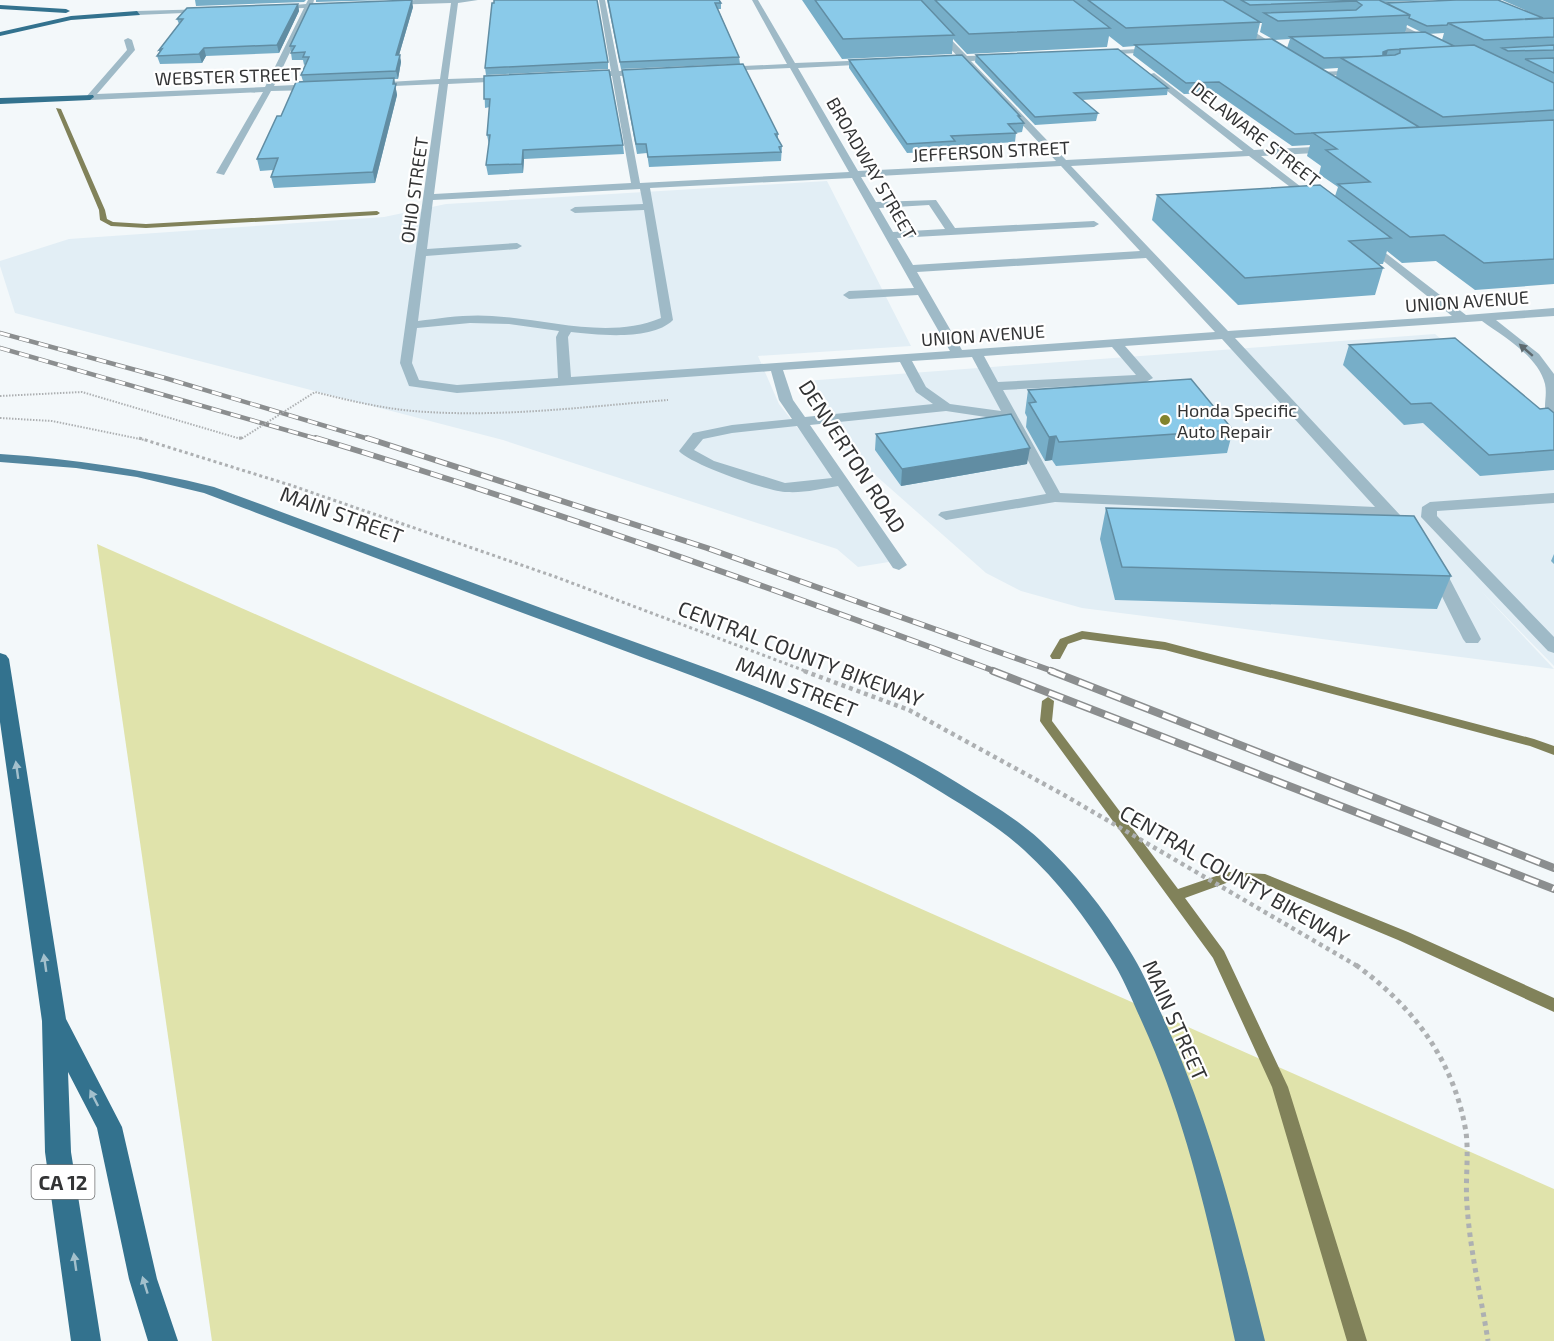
<svg xmlns="http://www.w3.org/2000/svg" width="1554" height="1341" font-family="'Exo 2',sans-serif">
	<rect width="100%" height="100%" fill="#f3f8fa"/>
	<path fill="#e2eef5" d="M827,181L911,346L758,356L779,404L901,560L858,567L837,549L503,440L15,313L0,266V261L69,239L384,217L446,204Z
		M1435,334L1554,431V666L1480,590L1554,669L1082,608L1021,591L986,573L839,443L805,381Z"/>
	<path fill="#e0e3ab" d="M97,544L1554,1189V1341H212Z"/>
	<g fill="none" stroke-linecap="round" stroke-linejoin="round">
		<path fill="#81825a" fill-rule="evenodd" d="M56,108L61,109L105,210L107,219L113,222L146,224L377,211L380,213L377,215L146,228L111,226L100,220L99,210Z
			M1082,631L1165,642L1534,739L1554,746V755L1530,746L1165,650L1083,639L1068,644L1060,659H1052L1050,656L1060,639Z
			M1048,697L1054,701L1052,721L1178,889L1228,872L1265,874L1408,932L1554,998V1012L1398,940L1264,884L1229,882L1185,898L1224,951L1288,1087L1367,1341H1347L1272,1087L1213,958L1042,724L1040,721L1042,701Z"/>
		<path stroke="#adb0b2" stroke-width="2" stroke-dasharray="1.5 1.5" stroke-linecap="butt" d="M0,418L52,421L145,440"/>
		<path stroke="#adb0b2" stroke-width="3" stroke-dasharray="3 3" stroke-linecap="butt" d="M139,438L290,485L556,577L808,672"/>
		<path stroke="#adb0b2" stroke-width="4.5" stroke-dasharray="4 4" stroke-linecap="butt" d="M804,671L909,710L1064,795L1359,967"/>
		<path stroke="#adb0b2" stroke-width="5" stroke-dasharray="4.5 4.5" stroke-linecap="butt" d="M1356,965C1414,1007 1454,1061 1466,1132C1469,1156 1465,1181 1467,1205C1470,1251 1481,1296 1488,1341"/>
		<path fill="#9fbac7" fill-rule="evenodd" d="M308,0H314L313,4L333,3L336,5L311,8L274,86L316,84L320,87L316,90L271,91L224,175L216,173L263,92L90,100L86,97L127,50L124,40L128,38L132,40L135,50L97,94L265,87L304,8L274,9L270,7L306,4Z
			M415,0H478L458,3L448,79L508,77L512,79L508,81L448,84L434,194L631,183L612,76L587,77L583,75L587,73L611,71L599,0H605L619,71L646,70L650,72L646,74L620,76L640,183L849,172L790,68L722,71L718,69L722,67L787,64L752,0H758L795,63L874,60L878,62L874,64L798,68L858,171L1056,161L963,61L937,62V58H940L958,57L906,0H913L967,56L1003,55L1004,57L1000,59L971,61L1066,160L1243,151L1147,75L1154,73L1254,150L1333,146L1338,149L1333,152L1261,156L1318,200L1319,202L1314,205L1249,156L1071,166L1228,331L1452,316L1361,243L1366,240L1370,241L1466,315L1554,308V316L1496,320L1539,354L1554,374V422L1549,421C1541,408 1548,398 1545,384C1538,356 1504,337 1482,321L1235,338L1414,530L1416,533L1408,538L1402,536L1384,516L1055,502L946,520L938,515L941,512L1046,494L1006,420L946,411L810,425L907,565L899,570L893,568L838,486C821,489 804,493 787,492C768,492 690,464 679,451L693,433L732,425L792,419L779,400L771,371L457,393L409,386L400,363L439,84L371,87L367,85L371,83L440,79L451,3L388,5L385,3ZM1061,166L1140,251L913,265L897,238L1094,227L1099,224L1094,221L955,228L936,200L876,202L861,177ZM852,178L914,288L849,291L843,295L849,299L918,295L950,351L571,377L568,337L571,332C598,335 652,341 673,320L650,188ZM640,189L643,204L575,207L570,210L575,213L644,210L661,318C608,340 547,319 492,316C467,314 442,318 418,321L426,256L517,249L522,246L517,243L427,249L433,200ZM929,205L945,229L893,232L879,208ZM1146,258L1215,332L962,350L917,272ZM470,323L509,324L559,331L556,337L558,378L457,385L419,380L412,363L417,328ZM1222,339L1375,507L1060,493L1003,390L1146,382L1153,378L1125,346ZM1112,347L1136,375L998,382L984,356ZM972,357L1001,411L950,404L926,387L912,361ZM900,362L916,392L933,404L805,417L793,400L783,370ZM797,426L832,478L785,483L714,461L694,450L703,439L732,433Z
			M1195,0H1203L1285,51L1278,53Z
			M1344,0H1352L1436,42L1429,44Z
			M209,9L207,12L137,15L133,13L137,11Z
			M1162,48V52H1159L1096,55L1092,53L1096,51Z
			M1364,70V74H1361L1319,76L1315,74L1319,72Z
			M1554,493V503L1437,511V516L1554,637V653L1548,651L1421,517L1422,507L1430,502Z
			M1435,561L1443,566L1481,639L1478,643H1466L1463,639L1427,566Z"/>
		<path fill="#52859e" fill-rule="evenodd" d="M0,454C74,459 142,469 214,487C338,533 462,579 585,624C712,671 841,711 956,782C985,800 1015,817 1040,840C1074,871 1104,909 1128,948C1141,968 1151,991 1161,1013C1210,1118 1237,1229 1265,1341H1235C1211,1233 1188,1123 1142,1022C1132,1000 1123,977 1110,957C1086,918 1058,881 1024,850C999,827 970,810 941,792C828,721 701,680 577,633C452,587 328,540 204,493L137,477L76,468L0,462Z"/>
		<path fill="#33728e" fill-rule="evenodd" d="M0,5L66,9L70,11L66,13L0,9Z
			M137,11L140,15L71,20L0,36V32L71,16Z
			M93,95L94,97L90,100L0,104V98Z
			M0,653L6,655L9,659L66,1019L122,1127L157,1279L178,1341H148L129,1279L97,1128L68,1072L71,1152L101,1341H71L45,1152L42,1021L0,722Z"/>
		<defs>
			<path id="rail-far2" d="M0,333L165,378L372,440
				M0,348L321,440"/>
			<path id="rail-far1" d="M316,438C546,507 772,588 997,672
				M367,438L707,548L1055,672"/>
			<path id="rail" d="M993,671L1554,889
				M1051,671L1554,868"/>
		</defs>
		<use href="#rail-far2" stroke="#8b8e8f" stroke-width="4.5"/>
		<use href="#rail-far1" stroke="#8b8e8f" stroke-width="6"/>
		<use href="#rail" stroke="#8b8e8f" stroke-width="8"/>
		<use href="#rail-far2" stroke="#fff" stroke-width="3" stroke-dasharray="10" stroke-linecap="butt"/>
		<use href="#rail-far1" stroke="#fff" stroke-width="4" stroke-dasharray="12" stroke-linecap="butt"/>
		<use href="#rail" stroke="#fff" stroke-width="5" stroke-dasharray="15" stroke-linecap="butt"/>
		<path stroke="#adb0b2" stroke-width="2" stroke-dasharray="1.5 1.5" stroke-linecap="butt" d="M0,396L82,392L241,439L315,392C347,400 380,408 413,411C498,418 583,407 668,400"/>
		<path stroke="#adb0b2" stroke-width="3" stroke-dasharray="3 3" stroke-linecap="butt" d="M239,438H242"/>
	</g>
	<path fill="#77aec8" fill-rule="evenodd" d="M195,0H306L304,2L196,6Z
		M316,0H385L316,2Z
		M607,0H719L721,3V9H718L739,57L740,64L621,69Z
		M802,0H1437L1383,2L1386,3L1543,18L1502,0H1554V284L1475,290L1436,261L1402,263L1387,251L1383,264H1379L1383,268L1375,295L1238,305L1152,220L1157,195L1335,196L1338,187L1319,174L1321,166L1307,156L1310,145L1292,146L1216,93L1184,94L1133,55L1135,46L1123,47L1109,36L1107,47L967,54L953,39L952,54L842,59ZM1260,23H1262L1260,32L1274,40L1290,39L1287,48L1322,69L1338,68L1336,77L1256,40ZM1407,25L1421,32L1405,33ZM1444,33L1442,40L1428,34Z
		M494,3L608,62V69L486,75L485,68Z
		M298,4L299,11L279,53L206,56L202,63L160,64L157,56L160,53L159,50L179,24L177,19Z
		M413,7L399,55L401,62L398,79H394L397,95L375,183L274,188L271,177L273,170L260,171L257,159L281,116L303,81L301,75L306,64L304,65L303,60H292L290,46Z
		M976,55L1168,88L1167,95L1082,100L1098,113L1096,121L1035,125L975,62Z
		M849,60L1020,116V119L1024,123L1022,132L1016,133L1015,142L955,146L954,151L907,153L849,68Z
		M622,70L778,134V141L782,146L781,161L649,167L647,153L637,154L623,78Z
		M484,76L623,145L624,154L524,159L523,173L488,175L486,165L489,145L487,135L490,107L485,108Z
		M1349,345L1554,413V470L1480,476L1423,423L1404,425L1343,365Z
		M1028,390L1233,430L1227,453L1056,466L1052,460L1045,461L1026,427L1027,417L1025,413Z
		M876,434L1027,464L901,486L875,450Z
		M1106,508L1451,576L1437,609L1115,600L1100,539Z
		M1554,554V564L1551,561Z"/>
	<path fill="#618da3" d="M412,0L413,7L397,62L396,55Z
		M298,4L299,11L279,53L277,45Z
		M204,48L206,56L202,63L199,54Z
		M1388,50L1385,61L1383,56V52Z
		M400,55L401,62L398,79L396,71Z
		M394,78L397,95L375,183L373,172Z
		M523,150L524,159L523,173L522,164Z
		M1056,436L1052,460L1045,461L1049,437Z
		M1030,448L1027,464L901,486L902,469Z"/>
	<path fill="#8acae9" stroke="#618da3" stroke-width="1.5" d="M412,0L396,55H400L396,71L301,75L309,57H303L305,52L291,53L295,46H290L310,4Z
		M494,0H597L608,62L485,68L492,3H494Z
		M608,0H719L721,3H715L739,57L620,62Z
		M815,0H921L954,35L843,39Z
		M935,0H1073L1110,28L969,34Z
		M1088,0H1223L1260,22L1126,28Z
		M1241,0H1379L1410,15L1278,21L1264,13L1356,10L1362,5L1356,1L1250,5Z
		M1456,0H1498L1543,18L1448,23L1447,25L1427,26L1409,18L1410,15L1386,3Z
		M298,4L277,45L204,48L199,54L157,56L162,49L159,50L183,19H177L187,8Z
		M1554,18V37L1484,40L1448,23Z
		M1425,32L1454,46L1388,50L1383,52V56L1324,58L1290,37Z
		M1272,39L1419,127L1295,134L1219,82L1186,83L1135,45Z
		M1474,45L1554,83V110L1443,117L1341,58L1395,55L1400,53V49Z
		M1554,45V50L1508,51L1502,48Z
		M1118,49L1168,88L1074,93L1098,113L1035,117L976,55Z
		M962,55L1020,116H1018L1024,123L1008,124L1016,133L951,136L955,141L907,144L849,60Z
		M1554,58V73L1525,59Z
		M743,64L778,134H775L782,146L779,147L781,152L648,157L646,144H636L622,70Z
		M609,70L623,145L523,150L522,164L486,165L490,135H487L490,99H484V76Z
		M394,78L393,84H396L373,172L271,177L278,158L257,159L277,116H281L296,82Z
		M1554,120V259L1484,263L1444,235L1410,237L1338,184L1370,182L1326,150L1337,149L1313,133Z
		M1320,185L1391,238L1349,241L1383,268L1245,278L1157,195Z
		M1455,338L1540,409L1548,408L1554,413V450L1489,455L1431,403L1411,404L1349,345Z
		M1191,379L1233,430L1059,442L1056,436L1049,437L1029,403L1036,402L1028,390Z
		M1011,414L1030,448L902,469L876,434Z
		M1106,508L1414,516L1451,576L1122,567Z"/>
	<defs><path id="oneway-solid" d="M-6-.8H1V-3.2L6.5 0L1 3.2V.8H-6Z" transform="scale(1.5)"/></defs>
	<use fill="#5e6a6f" href="#oneway-solid" transform="translate(1526 350) rotate(-139)"/>
	<g fill="#a3c0cc">
		<use href="#oneway-solid" transform="translate(17 770) rotate(-98)"/>
		<use href="#oneway-solid" transform="translate(45 963) rotate(-98)"/>
		<use href="#oneway-solid" transform="translate(94 1098) rotate(-117)"/>
		<use href="#oneway-solid" transform="translate(75 1262) rotate(-98)"/>
		<use href="#oneway-solid" transform="translate(145 1285) rotate(-107)"/>
	</g>
	<circle fill="#82832d" stroke="#fff" stroke-width="2" cx="1165" cy="420" r="6"/>
	<g text-anchor="middle" dominant-baseline="central" stroke-width="4.5" stroke-linejoin="round" paint-order="stroke">
		<g font-size="18" fill="#333435" stroke="#fff">
			<text transform="translate(228 76) rotate(-2)">WEBSTER STREET</text>
			<text transform="translate(1256 134) rotate(38)">DELAWARE STREET</text>
			<text transform="translate(991 151) rotate(-3)">JEFFERSON STREET</text>
			<text transform="translate(872 168) rotate(60)">BROADWAY STREET</text>
			<text transform="translate(414 190) rotate(-82)">OHIO STREET</text>
			<text transform="translate(1467 301) rotate(-4)">UNION AVENUE</text>
			<text transform="translate(983 335) rotate(-4)">UNION AVENUE</text>
		</g>
		<g font-size="18" fill="#333435" stroke="#fff" text-anchor="start">
			<text x="1177" y="410">Honda Specific<tspan x="1177" dy="21">Auto Repair</tspan></text>
		</g>
		<rect fill="#fff" stroke="#707172" stroke-width="1.5" x="31.5" y="1165" width="63" height="34" rx="4.5"/>
		<g font-size="20" font-weight="bold" fill="#333435">
			<text x="63" y="1182">CA 12</text>
		</g>
		<g font-size="21" fill="#333435" stroke="#fff">
			<text transform="translate(853 456) rotate(57)">DENVERTON ROAD</text>
			<text transform="translate(342 514) rotate(20)">MAIN STREET</text>
			<text transform="translate(801 653) rotate(21)">CENTRAL COUNTY BIKEWAY</text>
			<text transform="translate(797 686) rotate(22)">MAIN STREET</text>
			<text transform="translate(1235 875) rotate(30)">CENTRAL COUNTY BIKEWAY</text>
			<text transform="translate(1176 1020) rotate(66)">MAIN STREET</text>
		</g>
	</g>
</svg>
